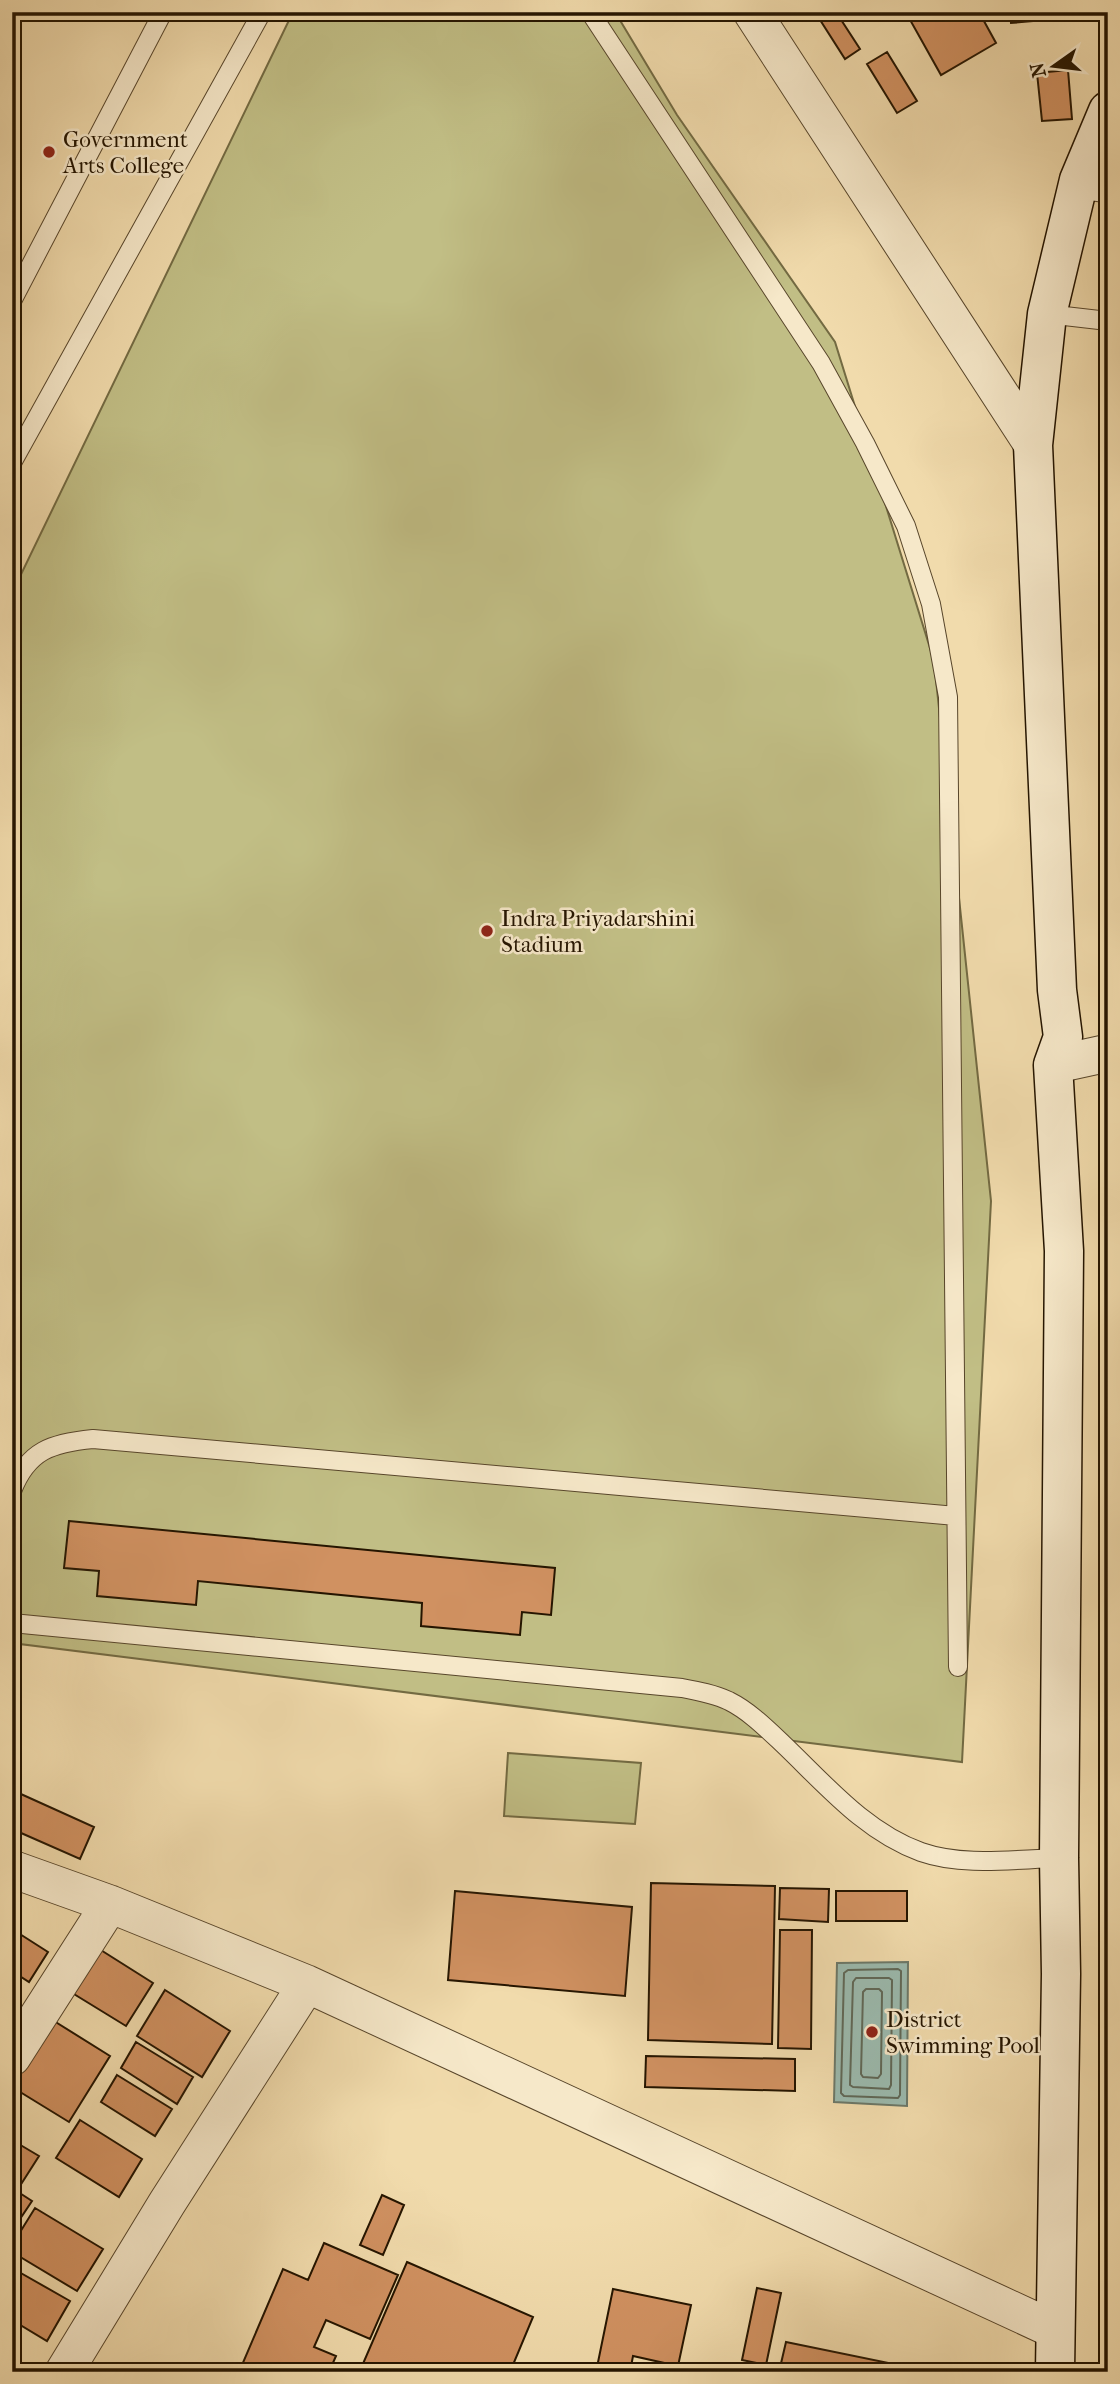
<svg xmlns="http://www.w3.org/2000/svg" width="1120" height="2384" font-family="'IM FELL French Canon',serif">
	<rect width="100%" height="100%" fill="#f1dbac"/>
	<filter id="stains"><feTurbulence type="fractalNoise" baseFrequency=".00286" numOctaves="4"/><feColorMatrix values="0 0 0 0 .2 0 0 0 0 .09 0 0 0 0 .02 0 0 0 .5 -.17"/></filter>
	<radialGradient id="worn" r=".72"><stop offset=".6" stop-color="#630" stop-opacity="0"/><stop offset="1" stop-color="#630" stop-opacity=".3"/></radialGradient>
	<path fill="#c1be85" stroke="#736a42" stroke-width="2" d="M293,12H615L677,115L835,342L934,661L991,1201L962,1762L12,1643V593Z
		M508,1753L641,1763L635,1824L504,1816Z"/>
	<path fill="#9bbaae" stroke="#6c7868" stroke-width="2" d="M908,1962L907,2106L834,2102L837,1963Z"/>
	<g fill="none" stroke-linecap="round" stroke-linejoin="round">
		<path stroke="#606857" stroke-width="2" d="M848,1970L898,1969L901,1971L900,2095L898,2098L844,2096L841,2093L844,1973Z
			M856,1978H889L892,1980L891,2085L889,2089L853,2087L850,2085L853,1982Z
			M866,1989H879L882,1992L881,2074L878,2078L863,2077L861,2074L863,1992Z"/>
	</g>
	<path fill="#d09161" stroke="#251500" stroke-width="2" d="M815,12H836L860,49L845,59Z
		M920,12H979L996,43L941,75L909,18Z
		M1010,12H1077L1078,17L1011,23Z
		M887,52L917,101L897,113L867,64Z
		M1068,70L1072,119L1042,121L1037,73Z
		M69,1521L555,1568L551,1615L522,1612L520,1635L421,1626L422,1603L198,1581L196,1605L97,1596L99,1571L64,1568Z
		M12,1790L94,1827L80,1859L12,1829Z
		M651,1883L775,1886L772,2044L648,2040Z
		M780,1888L829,1889L828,1922L779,1919Z
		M455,1891L632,1907L625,1996L448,1980Z
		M836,1891H907V1921H836Z
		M12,1929L48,1952L29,1982L12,1971Z
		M780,1930H812L811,2049L778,2048Z
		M96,1947L153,1983L126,2026L69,1991Z
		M165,1990L230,2031L202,2077L137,2036Z
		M46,2016L110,2056L69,2122L12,2087V2072Z
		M136,2042L193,2077L177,2104L121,2068Z
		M646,2056L795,2059V2091L645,2087Z
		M117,2075L172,2109L155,2136L101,2102Z
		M80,2120L142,2159L119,2197L56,2158Z
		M12,2140L39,2156L18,2189L12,2186Z
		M12,2188L32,2201L12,2231Z
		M382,2195L404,2205L383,2255L360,2245Z
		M35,2208L103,2249L77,2291L12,2252V2245Z
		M324,2243L398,2275L370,2339L326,2320L314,2347L336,2356L329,2372H239L283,2269L308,2280Z
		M407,2262L533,2317L510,2372H375L362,2366Z
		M12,2268L70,2301L47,2341L12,2320Z
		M757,2288L781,2293L766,2365L742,2360Z
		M613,2289L691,2305L678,2366L633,2356L630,2372H596Z
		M786,2342L913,2368V2372H779Z
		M742,2364L768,2369L767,2372H740Z"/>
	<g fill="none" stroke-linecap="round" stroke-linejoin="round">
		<defs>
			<path id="service" d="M590,12L821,363L865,443L906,526L931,604L948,697L958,1667
				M12,301L163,12
				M1047,314L1108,321
				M12,463L262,12
				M12,1491C28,1450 52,1443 93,1439L956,1516
				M12,1623L682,1688C698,1691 714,1694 729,1701C749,1711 766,1728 783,1744C825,1784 865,1832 921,1852C964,1867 1015,1859 1059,1858"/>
			<path id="minor" d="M752,12L1033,445
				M1079,180L1108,184
				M1053,1065L1108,1053
				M12,1869L110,1904L307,1984L1055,2330
				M12,2057L110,1904
				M64,2372L167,2203L307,1984"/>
			<path id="secondary" d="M1055,2372L1061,1974L1059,1858L1064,1251L1053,1065L1063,1037L1057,990L1033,445L1047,314L1079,180L1108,111"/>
		</defs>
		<use href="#service" stroke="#58462b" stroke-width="20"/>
		<use href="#minor" stroke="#58462b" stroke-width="39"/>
		<use href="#secondary" stroke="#251500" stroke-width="41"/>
		<use href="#service" stroke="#f6e8c9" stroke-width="18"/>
		<use href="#minor" stroke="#f6e8c9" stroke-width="37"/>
		<use href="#secondary" stroke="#f6e8c9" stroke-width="38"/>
	</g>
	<g fill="#8f2418" stroke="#f6e8c9" stroke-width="2.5">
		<circle cx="49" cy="152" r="7"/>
		<circle cx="487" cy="931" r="7"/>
		<circle cx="872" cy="2032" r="7"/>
	</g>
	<g text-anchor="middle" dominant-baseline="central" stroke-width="5" stroke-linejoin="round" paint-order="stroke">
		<g font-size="23" fill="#251500" stroke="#f6e8c9" text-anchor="start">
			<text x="63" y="139">Government<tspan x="63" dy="26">Arts College</tspan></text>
			<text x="501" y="918">Indra Priyadarshini<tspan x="501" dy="26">Stadium</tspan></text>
			<text x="886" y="2019">District<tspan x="886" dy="26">Swimming Pool</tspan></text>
		</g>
	</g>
	<rect width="1120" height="2384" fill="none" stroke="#f1dbac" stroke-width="42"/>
	<rect x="14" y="14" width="1092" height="2356" fill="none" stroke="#251500" stroke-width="3.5"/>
	<rect x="21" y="21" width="1078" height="2342" fill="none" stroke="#251500" stroke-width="2"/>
	<g transform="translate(1054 66) rotate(256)" stroke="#f6e8c9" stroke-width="5" paint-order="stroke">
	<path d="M0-5L12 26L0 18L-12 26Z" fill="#251500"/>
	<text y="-10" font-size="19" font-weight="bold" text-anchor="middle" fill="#251500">N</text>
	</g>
	<rect width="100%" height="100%" filter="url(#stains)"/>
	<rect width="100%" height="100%" fill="url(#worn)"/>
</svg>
